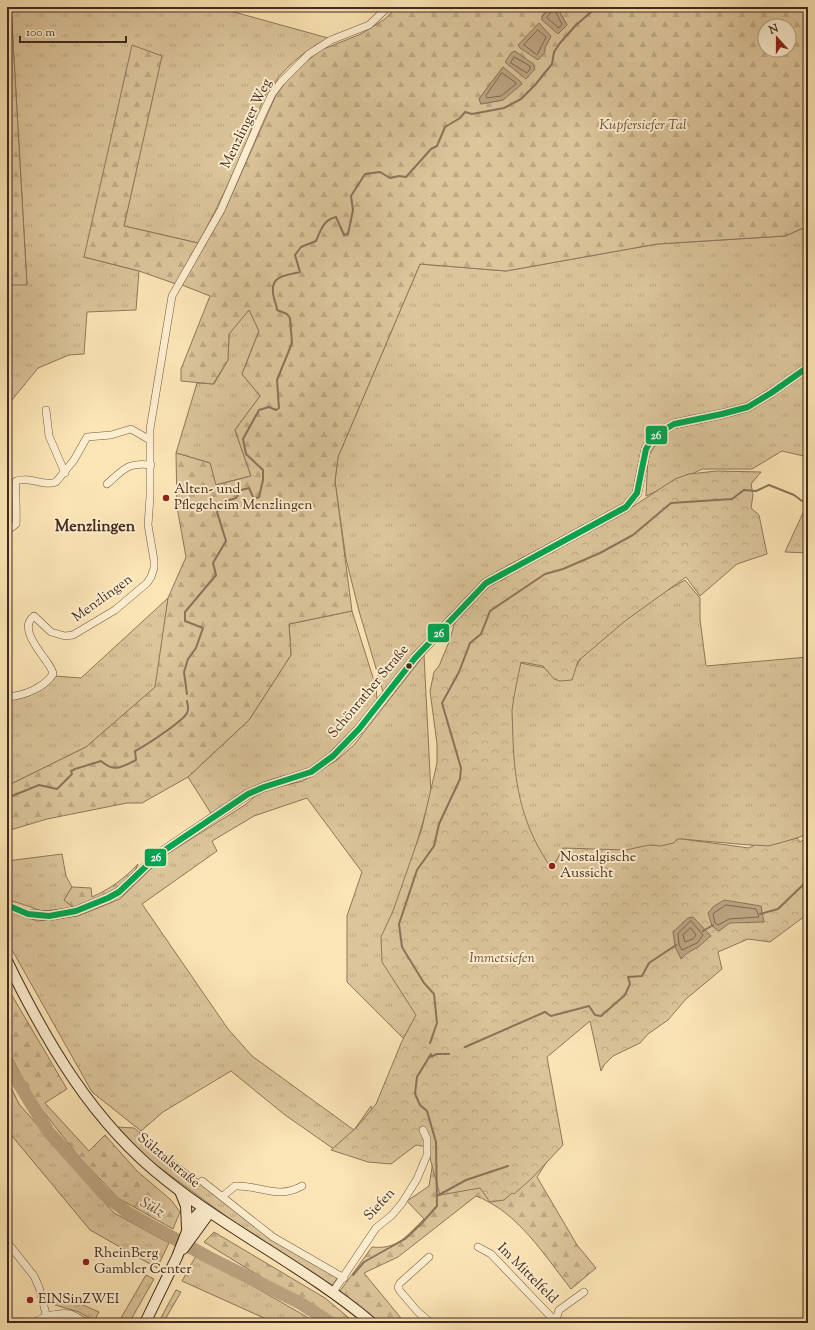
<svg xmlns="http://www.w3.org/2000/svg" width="815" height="1330" font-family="'Sorts Mill Goudy',serif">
	<defs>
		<pattern id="grass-tufts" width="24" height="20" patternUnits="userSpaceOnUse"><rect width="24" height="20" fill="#dcc59b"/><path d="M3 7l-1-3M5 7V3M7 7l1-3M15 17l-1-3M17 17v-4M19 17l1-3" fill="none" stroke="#bea985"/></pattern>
		<pattern id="forest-firs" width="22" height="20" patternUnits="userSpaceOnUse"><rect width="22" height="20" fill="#dcc59b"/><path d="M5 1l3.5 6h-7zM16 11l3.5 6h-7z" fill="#bea985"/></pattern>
		<pattern id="park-crowns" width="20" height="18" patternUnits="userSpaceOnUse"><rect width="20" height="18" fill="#dcc59b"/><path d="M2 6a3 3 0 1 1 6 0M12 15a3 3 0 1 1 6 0" fill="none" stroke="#bea985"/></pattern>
	</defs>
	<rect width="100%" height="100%" fill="#fce5b5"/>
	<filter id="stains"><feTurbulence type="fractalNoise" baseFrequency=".005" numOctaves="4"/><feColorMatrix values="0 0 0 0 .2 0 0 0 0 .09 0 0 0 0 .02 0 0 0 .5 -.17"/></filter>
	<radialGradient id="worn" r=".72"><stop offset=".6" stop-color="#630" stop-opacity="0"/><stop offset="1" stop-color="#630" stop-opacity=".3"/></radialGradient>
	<path fill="url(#grass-tufts)" stroke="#8f775c" d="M11,7H235L234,12L328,38C304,51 282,69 267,93C259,107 253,125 247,141C232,176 217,210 198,243L124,226L161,56L84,257L139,271L136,310L87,312L84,354L69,355L38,368L7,406V285L27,284Z
		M808,226V363L787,379L745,404L658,430L633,492L625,503L496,572L383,692L359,611L346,559L335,481L338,457L420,264L506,271L657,244L785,236Z
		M249,309L259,331L242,374L260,396L235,430L251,476L215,485L210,463L176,453L197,383L214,384L228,360L229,334Z
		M808,371V457L782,451L752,469H702L646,496L648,457L661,436L675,428L750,410Z
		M808,502V553L785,552Z
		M685,580L700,598V619L706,666L808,657V834L772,847L681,839L630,947L519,1046L547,1059L560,1146L546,1163L511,1149L438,1130L338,1152L285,1115L231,1071L163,1112L141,1131L92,1092L7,941V908L37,921L78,916L120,899L164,856L245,805L261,791L303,781L337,760L354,745L424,655L431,793L413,857L421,1019L408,1043L347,982V916L362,872L307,798L254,816L212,841L217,851L142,904L228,1029L252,1056L354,1130L371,1106L384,1139L514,777L511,714L515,662L572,673L583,655L641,606Z
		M168,598L156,687L86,747L7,786V699C23,696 46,692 54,676L81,678Z
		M352,611L376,687L377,700C361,722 338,753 314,766C299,775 282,775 267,781C247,788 230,803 212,815L188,777L249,720L291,655L289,624Z
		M62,854L66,876L72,887L64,900L74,908L42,911L7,899V861Z
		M7,1079L19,1104L114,1213L169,1243L157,1268L90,1230L7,1130Z
		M117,1127L134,1128L270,1237L339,1276L332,1285L241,1227L152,1162Z
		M197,1254L307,1317L312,1323H275L182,1281Z
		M146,1275L154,1279L129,1323H118Z
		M176,1290L181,1292L163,1323H158Z
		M60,1295L99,1312L94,1321L79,1312L52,1304L50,1300Z"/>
	<path fill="url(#forest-firs)" stroke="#8f775c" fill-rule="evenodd" d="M7,7H11L27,285H7Z
		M396,7H551L542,16L567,25L557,7H808V226L785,236L657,244L506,271L420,264L338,457L335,481L352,611L289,624L291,655L249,720L188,777L142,803H127L47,819L7,831V786L86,747L155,687L168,598L186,557L177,507L176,453L210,463L216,485L251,476L235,430L260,396L242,374L259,331L249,310L229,334L228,360L213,384L181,381V369L210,296L182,285L224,212L276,95L293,72L321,50L361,34L385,19ZM765,26H789V50H765ZM503,67V100L481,104L479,99Z
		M132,45L162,56L124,226L198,243L176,284L139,271L84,257Z
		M138,864C128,891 99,898 74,908L64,900L72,887L91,888L92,897C110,889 124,879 138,864Z
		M7,987L67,1089L45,1103L89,1151L105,1135L137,1171L171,1200L180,1212L173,1229L118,1198L80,1158L35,1101L7,1049Z
		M438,1130L511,1149L546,1163L537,1177L577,1245L596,1268L571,1289C544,1255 518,1212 476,1196L398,1257L364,1273L405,1323H377L340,1291L372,1247C398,1250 407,1235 424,1219L407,1201L429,1186Z
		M214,1232L325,1298L355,1323H327L295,1298L204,1242Z"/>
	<path fill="url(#park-crowns)" stroke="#8f775c" d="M717,471L761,472L751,484L753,495L751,508L759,515L767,554L737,564L700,596L686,577L625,621L578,661L572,680L560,681L554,679L543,666L521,662C518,677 514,694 512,710C512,720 513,730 513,740C515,789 523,828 552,869L563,848L626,850L649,845L660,846L674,843L677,839H682L749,848L755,845L769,846L797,838L800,842L808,837V922L805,916L770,942L748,939L718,952L722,969L686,999L668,1020L648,1034L640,1043L613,1056L604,1065L601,1071L590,1021L547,1057L563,1145L531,1179L514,1194L512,1193L504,1200L490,1202L480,1188L440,1195L427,1147L416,1145L391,1164L368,1162L331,1150L357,1127L376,1104L402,1041L416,1015L382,962L381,937L393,911L422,828L437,763V744L430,691L434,672L439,666L449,642L455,622L486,588L623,513L675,479L689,474Z"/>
	<path fill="#bda582" stroke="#8c735a" d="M551,7H557L567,25L558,34L542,20V17Z
		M539,23L551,36L545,48V52L538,60L520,48L518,45Z
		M515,51L533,64L535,69L526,79L505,62L511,53Z
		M503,67L520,81L522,84L503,100L481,104L479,99Z
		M724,900L761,906L764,922L730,923L719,931L712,926L708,913L713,907Z
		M693,917L711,936C706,939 703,944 698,947C691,951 686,953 681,959L675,946L673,932L688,918Z"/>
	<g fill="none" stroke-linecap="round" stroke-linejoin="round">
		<path stroke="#806750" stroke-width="1" d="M552,11H555L562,24L559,28L547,18Z
			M538,30L546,37L537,55L524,45Z
			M514,57L530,66V69L527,73L511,63Z
			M502,73L515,82L516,84L501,96L487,98L486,96Z
			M726,905L756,909L759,917L729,919L718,925L715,923L713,914Z
			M691,921L703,935L697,943L682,950L679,945L678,934Z
			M691,928L696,935L693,939L685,942L683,935Z"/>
		<path stroke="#8c735a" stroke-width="2" d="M187,694L184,672L188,659L196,648L203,628L185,621V612L216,575L213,563L226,541L217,512L220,503L236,498L241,490L249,488L254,499L259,497L263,480V470L246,454L243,439L259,410L269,407L276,410L279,408L277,380L292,343L290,318L287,314L277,310C277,306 275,303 274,298C268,275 285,276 300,272L295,255L301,247L316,241C321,230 323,220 336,217L344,235L348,234L353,210L351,196L365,174L380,172L390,178L399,176L406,177L431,149L437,146L445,127L460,118L465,112L472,114L504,108L521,99L535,85L552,64L554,52L560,43L576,25L597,7
			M7,798L39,785L57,789L72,774L71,771L75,769L101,761C115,773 121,767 136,760L135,751C145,746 182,722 187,713C189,709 188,705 187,701
			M760,914L778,909L808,880
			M703,931L713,925
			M430,1043L437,1023L434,994L424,983L402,947L399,924L417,870L434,846L439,824L460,779L461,768L442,703L459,672L470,643L481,634L490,611L545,574L563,569L600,553L633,535L671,503L732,499L744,490L756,491L769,485L794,495L802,501
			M465,1047L545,1012L551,1016L589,1006L595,1015L601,1016L625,995L630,984L628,977L642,976L649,963L676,945
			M430,1057L437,1054H449
			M437,1196L466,1180L508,1166
			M353,1275L364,1262L405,1239L421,1224L437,1206L436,1142L427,1111L420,1105L415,1094L417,1077L431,1054"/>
		<path stroke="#bda582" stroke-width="13" d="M7,1064L48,1131L104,1194L128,1213L208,1257L300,1303L331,1323"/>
		<defs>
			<path id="minor" d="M46,410L49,436L65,473
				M107,484C124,469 128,462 151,465
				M7,531L16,524C17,516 15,483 16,481C32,476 43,487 56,482L74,460L87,437L111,435L131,429L150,440
				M7,697C23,696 44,688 53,674C53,663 14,631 34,616L51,632L65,636L73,635L115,610L147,583L151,577L154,568V560L148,525L150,497V429L172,296L221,210L262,115L272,94L281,82L309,54L331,40L369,25L388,7
				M202,1181L273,1237L344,1278
				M223,1196L235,1186C261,1185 277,1200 302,1186
				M7,1242L34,1276L39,1287L47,1318
				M478,1247L491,1254L555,1321
				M429,1257L400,1283L398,1287L400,1291L418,1312L431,1323
				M333,1292L376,1228L392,1215L402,1203L417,1179L427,1155V1139L423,1130
				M555,1323L559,1310L584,1292"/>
			<path id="tertiary" d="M7,905L28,914L49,916L76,911L108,898L119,892L159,854L248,794L264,787L311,772L333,756L359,729L415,658L486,583L626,507L637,493L646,449L651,441L657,434L674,424L722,414L748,407L771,393L808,367
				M55,1317L69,1323
				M36,1323C44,1317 60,1313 70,1315C75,1317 80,1320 84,1323"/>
			<path id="secondary" d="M7,961C47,1043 93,1123 166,1180C231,1232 308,1269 372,1323
				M180,1191L186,1206L187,1228
				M183,1249L210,1212
				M145,1323L177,1257L191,1221L199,1213L207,1210"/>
		</defs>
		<use href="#minor" stroke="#705844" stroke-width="8"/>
		<use href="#tertiary" stroke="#705844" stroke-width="10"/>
		<use href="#secondary" stroke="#42291e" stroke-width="12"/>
		<use href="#minor" stroke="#fdeecf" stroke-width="7"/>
		<use href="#tertiary" stroke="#fdeecf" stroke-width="9"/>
		<use href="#secondary" stroke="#fdeecf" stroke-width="10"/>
		<defs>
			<path id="bus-1" d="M7,905L28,914L49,916L76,911L108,898L119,892L159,854L248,794L264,787L311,772L333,756L359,729L415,658L486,583L626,507L637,493L646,449L651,441L657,434L674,424L722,414L748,407L771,393L808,367"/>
		</defs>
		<use href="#bus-1" stroke="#fdeecf" stroke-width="9"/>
		<use href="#bus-1" stroke="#00a651" stroke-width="6"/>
	</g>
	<g fill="#8f2418" stroke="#fdeecf" stroke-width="1.5">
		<circle cx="166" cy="498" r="4"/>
		<circle cx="552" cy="866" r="4"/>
		<circle cx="86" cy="1262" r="4"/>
		<circle cx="30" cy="1300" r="4"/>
	</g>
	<circle fill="#42291e" stroke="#fdeecf" stroke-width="1.5" cx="409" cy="666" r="3.5"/>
	<g text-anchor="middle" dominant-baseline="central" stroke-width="4" stroke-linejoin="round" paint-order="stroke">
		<g font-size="14" fill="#42291e" stroke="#fdeecf">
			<text transform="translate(247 124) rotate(-64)">Menzlinger Weg</text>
			<text transform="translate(103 599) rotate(-36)">Menzlingen</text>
			<text transform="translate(369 692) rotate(-50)">Schönrather Straße</text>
			<text transform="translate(168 1161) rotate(40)">Sülztalstraße</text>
			<text transform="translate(380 1205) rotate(-47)">Siefen</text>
			<text transform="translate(527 1274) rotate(45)">Im Mittelfeld</text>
		</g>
		<g font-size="14" font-style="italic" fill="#68503d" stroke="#fdeecf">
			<text x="643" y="126">Kupfersiefer Tal</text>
			<text x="502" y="959">Immetsiefen</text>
		</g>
		<g font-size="14" fill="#42291e" stroke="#fdeecf" text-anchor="start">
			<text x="174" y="490">Alten- und<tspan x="174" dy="16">Pflegeheim Menzlingen</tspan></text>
			<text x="560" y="858">Nostalgische<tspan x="560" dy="16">Aussicht</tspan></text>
			<text x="94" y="1254">RheinBerg<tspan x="94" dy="16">Gambler Center</tspan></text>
			<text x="38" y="1300">EINSinZWEI</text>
		</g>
		<g font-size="15" font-style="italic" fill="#674e3c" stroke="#fdeecf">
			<text transform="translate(152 1208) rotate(29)">Sülz</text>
		</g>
		<g font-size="16" font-weight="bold" fill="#42291e" stroke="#fdeecf">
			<text x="95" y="527">Menzlingen</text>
		</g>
	</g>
	<g stroke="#fdeecf" stroke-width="1.5">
		<rect x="645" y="425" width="23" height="20" rx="4" fill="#00a651"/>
		<rect x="427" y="623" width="23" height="20" rx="4" fill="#00a651"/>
		<rect x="144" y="848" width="23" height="19" rx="4" fill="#00a651"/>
	</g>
	<g font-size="11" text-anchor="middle" font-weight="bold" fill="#fff">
		<text x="656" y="439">26</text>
		<text x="439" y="637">26</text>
		<text x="156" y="861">26</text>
	</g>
	<rect width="815" height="1330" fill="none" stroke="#fce5b5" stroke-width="24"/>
	<rect x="8" y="8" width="799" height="1314" fill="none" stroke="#42291e" stroke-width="2"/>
	<rect x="12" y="12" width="791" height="1306" fill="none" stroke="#42291e"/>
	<g transform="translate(777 38) rotate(339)"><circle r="19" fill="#fdeecf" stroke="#b29f88"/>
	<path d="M0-3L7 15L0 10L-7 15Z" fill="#8f2418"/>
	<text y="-6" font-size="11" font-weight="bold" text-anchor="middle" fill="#42291e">N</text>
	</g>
	<path d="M20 36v6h106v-6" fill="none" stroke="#42291e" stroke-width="2"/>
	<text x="26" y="36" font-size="12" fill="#42291e" stroke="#fdeecf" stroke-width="3" paint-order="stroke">100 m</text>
	<rect width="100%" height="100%" filter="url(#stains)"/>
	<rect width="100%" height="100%" fill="url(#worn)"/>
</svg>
